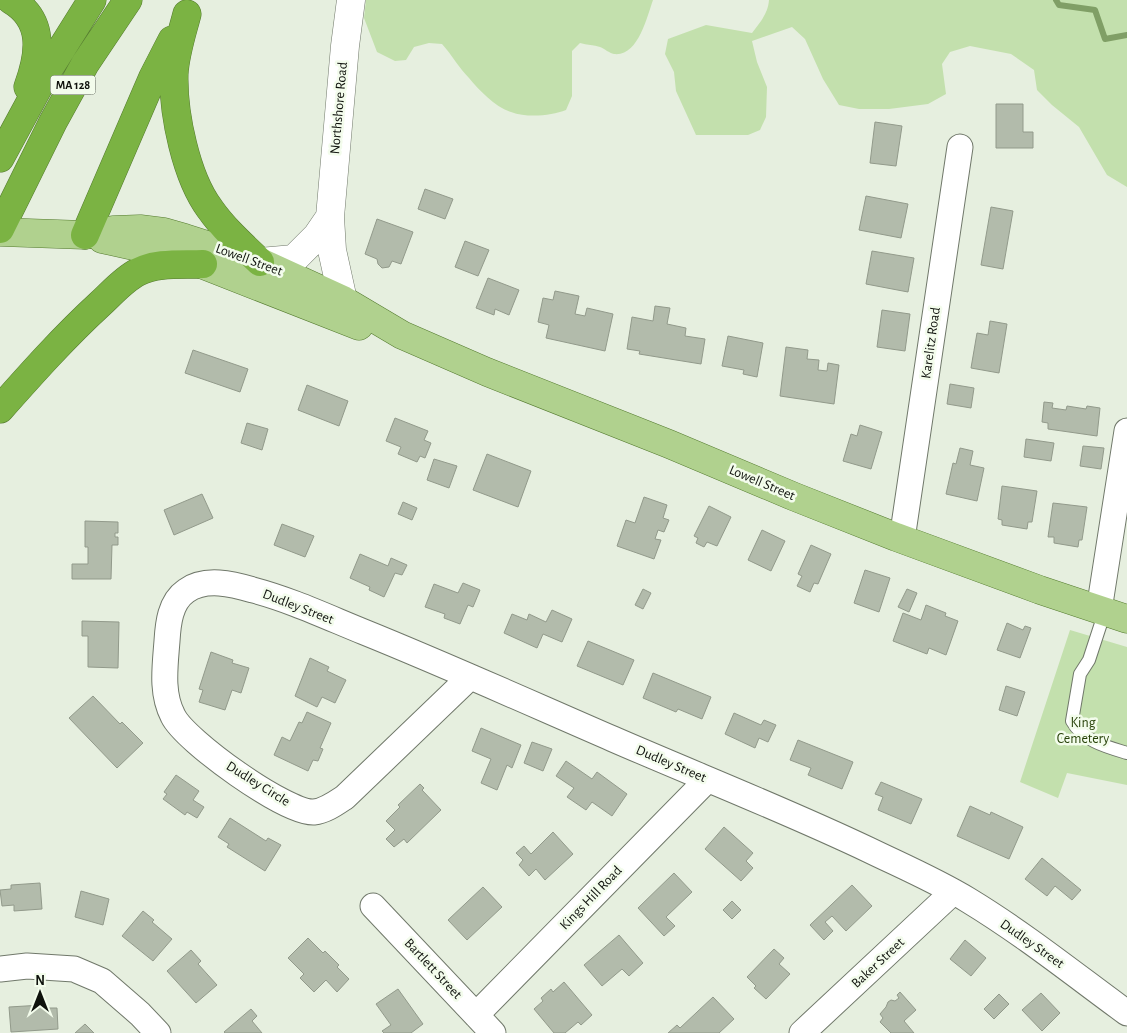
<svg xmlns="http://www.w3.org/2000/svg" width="1127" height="1033" font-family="'Alegreya Sans',sans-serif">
	<rect width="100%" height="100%" fill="#e6efdf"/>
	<path fill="#c3e0ad" d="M366,0H653C647,17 638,57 614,54C609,53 605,49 600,47C594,45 587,45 580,43L572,51V96L566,110C551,116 527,118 511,112C495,107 480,91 469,78C459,68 452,55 442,44L429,43L414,47L406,60L395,61L377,52L364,18Z
		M769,0H1127V187L1107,175L1079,127L1052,105L1037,90L1034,70L1011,54L970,46L950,52L942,64L946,94L928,104L889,109H859L839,105L823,79L805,39L792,27L752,41L757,62L767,87L766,117L760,130L748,135H696L676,91L674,72L665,54L668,39L706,25L752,33C760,22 768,14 769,0Z
		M1070,630L1127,647V785L1067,773L1058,798L1020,782Z"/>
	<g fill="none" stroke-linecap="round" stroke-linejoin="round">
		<path stroke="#809f66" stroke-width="6" d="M1056,0L1059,5L1095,10L1105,39L1127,35"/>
	</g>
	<path fill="#b2bbab" stroke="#929a8b" d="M996,104H1023V132H1033V148H996Z
		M875,122L902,126L896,166L870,163Z
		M425,189L453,199L445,219L418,209Z
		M866,196L908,204L901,238L859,230Z
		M991,207L1013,211L1003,269L981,265Z
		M377,219L413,232L401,264L392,261L389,267L382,268L378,264L377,259L365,254Z
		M465,241L489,250L478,276L455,267Z
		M872,251L914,258L908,292L866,284Z
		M488,278L519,290L509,315L495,309L494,315L476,308Z
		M555,291L579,296L575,314L585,316L587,308L613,314L605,351L546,338L549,325L538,322L543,298L553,300Z
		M655,306L670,308L667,324L686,328L685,336L705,339L701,364L639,354L640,351L627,349L632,317L653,321Z
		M882,310L910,314L905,351L877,347Z
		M990,321L1007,324L999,373L971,368L977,333L988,335Z
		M728,336L763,343L757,377L743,374L744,370L722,366Z
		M786,347L808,350L807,359L819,360L818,370L827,371L828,363L839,365L834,404L780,396Z
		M193,350L248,369L240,392L185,373Z
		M950,384L974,388L971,408L947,404Z
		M307,385L348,401L339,426L298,410Z
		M1044,402L1053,403L1052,408L1066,410L1067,406L1086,409L1087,406L1100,408L1097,436L1048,429V423L1042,422Z
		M395,418L428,431L424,440L431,443L425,458L420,456L417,462L398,454L401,447L386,441Z
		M247,423L268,429L262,450L241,443Z
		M860,425L882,432L871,469L843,461L851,434L857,436Z
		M1026,439L1054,443L1051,461L1024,457Z
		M1083,446L1104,448L1101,469L1080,466Z
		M960,448L973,451L970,465L984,468L977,501L946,494L953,463L956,464Z
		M487,454L531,471L518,507L473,490Z
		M434,459L457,466L449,488L427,480Z
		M1002,486L1037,491L1032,522H1028L1027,529L1002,525V520L998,519Z
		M202,494L213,518L174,535L164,510Z
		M644,497L667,505L663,518L669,520L664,532L658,530L655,539L661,540L654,559L617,546L626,520L635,523Z
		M403,502L417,508L412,520L398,514Z
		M1053,503L1087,507L1082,540H1079L1078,547L1054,543V537H1048Z
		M709,506L731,517L717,546L707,542L704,547L696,543L698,538L694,536Z
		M85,521L118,522V533H115V537H118V545H112L111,579H72V564H88V547H85Z
		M282,524L314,536L305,557L274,545Z
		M762,530L785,541L771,571L748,560Z
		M811,545L831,554L818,584L814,583L810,592L797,586L802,576L798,574Z
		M360,554L388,566L391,558L407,565L402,575L395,573L384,597L369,590L370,587L350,578Z
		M865,570L890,578L879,612L854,603Z
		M463,583L480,590L473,607L468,605L460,624L444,618L445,614L425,607L434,584L458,593Z
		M643,589L651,593L643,609L635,605Z
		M907,589L917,593L909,612L898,607Z
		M926,605L946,613L945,616L958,621L946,655L929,648L927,654L893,641L903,613L921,620Z
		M552,610L572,619L562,642L543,634L537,648L504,633L512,614L527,620L529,614L546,622Z
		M82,621L119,622L118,668L88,667V636H82Z
		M1007,623L1023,630L1025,626L1031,628L1020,658L997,650Z
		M588,641L634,660L623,685L577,666Z
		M211,652L233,660L232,663L249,668L241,693L232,690L225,710L199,702L203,690L199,689Z
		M310,658L329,667L327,671L346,680L335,703L322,697L317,707L295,696Z
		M653,673L711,697L702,719L678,709L676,712L643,698Z
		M1006,686L1025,692L1017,716L999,710Z
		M93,696L120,724L122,722L143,743L117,768L69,718Z
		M307,712L331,723L320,748L323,749L318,761L313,760L308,771L274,755L282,737L290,741L299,722L302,723Z
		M734,713L761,725L764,720L776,725L768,742L759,738L755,748L725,734Z
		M481,728L521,745L512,768L507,765L497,790L481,783L491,759L472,751Z
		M798,740L853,762L842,789L808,775L811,768L790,760Z
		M532,742L552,749L543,771L524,763Z
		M566,761L592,779L597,772L627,794L612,816L592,802L586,810L567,797L574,788L556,776Z
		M176,775L199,791L193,800L204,807L197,818L187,812L185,815L163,799L167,794L164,792Z
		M881,782L922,799L911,824L878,810L883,797L875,794Z
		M420,784L424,788L422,790L441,810L407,843L404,839L394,847L386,839L395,830L386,821L400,807L398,805Z
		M970,806L990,815L991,812L1023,827L1009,859L957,836Z
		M230,818L266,841L268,838L281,845L265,871L227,847L229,844L218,837Z
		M724,827L753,853L746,861L753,868L741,881L705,849Z
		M553,832L573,854L545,880L536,869L529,876L519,865L523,860L516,853L524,846L531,854Z
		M1042,858L1081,890L1072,900L1055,886L1047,896L1025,879Z
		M674,873L692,892L666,917L675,926L664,936L638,908Z
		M40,883L42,909L14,911V905L2,906L0,890L11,889V885Z
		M852,885L872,906L846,931L832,916L825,922L833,931L824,940L810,925Z
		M483,887L502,907L467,940L448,920Z
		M81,891L109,899L103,925L75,917Z
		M732,901L741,910L732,919L723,910Z
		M143,911L154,920L152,922L172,939L153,961L122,936Z
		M619,935L643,963L629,976L622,969L602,986L584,965Z
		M308,938L323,953L325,951L339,965L337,967L349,979L337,992L326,980L314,992L300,978L304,974L288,958Z
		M965,940L986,958L971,976L950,959Z
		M774,949L784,958L779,964L790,974L766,999L754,988L756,986L747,977Z
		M191,950L201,961L198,964L217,985L196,1003L167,971Z
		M564,982L592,1015L581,1025L578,1022L565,1033H554L534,1009L543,1001L541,998L551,989L553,992Z
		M398,989L423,1024L411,1033H384L382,1031L391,1025L376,1004Z
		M900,992L916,1010L904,1021L914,1033H891L880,1022L883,1018L880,1014L886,1007L888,1002L891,1000L895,1001L899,998L897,995Z
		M1041,993L1060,1013L1042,1031L1022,1010Z
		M999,994L1009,1004L994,1019L984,1009Z
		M713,997L734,1019L719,1033H668L677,1025L680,1028Z
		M42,1005L43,1008H57L58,1029L11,1032L9,1007Z
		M251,1009L257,1016L252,1021L262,1033H225L224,1032Z
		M85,1024L94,1033H75Z"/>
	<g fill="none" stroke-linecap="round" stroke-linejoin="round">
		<defs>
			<path id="service" d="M1105,611L1089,660L1080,674L1072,721C1083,741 1107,747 1127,753"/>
			<path id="minor" d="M902,539L960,147
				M1099,610L1127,431
				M470,677L345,797C336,803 325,811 314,812C287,814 185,741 173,716C161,693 165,667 167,641C168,624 170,602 186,591C205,577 233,584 253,590C291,600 327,617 364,632C448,666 530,703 613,739C698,776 785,810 869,850C902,866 937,881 968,900C1024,934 1075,975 1127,1013
				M373,906L493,1033
				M0,969L27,966L74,969L102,981L140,1014L158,1033
				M476,1015L707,780
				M802,1033L953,892"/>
			<path id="tertiary" d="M260,262L294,259L317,236L330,217
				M343,300L332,250L330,217L345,46L351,0"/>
			<path id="primary" d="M0,232L85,235L113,230L140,229L164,232L185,238L260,262L343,300L402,335L487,372L669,444L795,497L896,537L1040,590L1127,619
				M102,239L183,257L359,326"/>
			<path id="motorway" d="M11,0C45,20 40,54 28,87
				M187,14C182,33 175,54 174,74C173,114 186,177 210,209C224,229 242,245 260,262
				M0,158L45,75L92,0
				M0,229L53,122L85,64L128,0
				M85,235L153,77L172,40
				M0,409C32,373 64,337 100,304C112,293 124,279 138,272C157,262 182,265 203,264"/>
		</defs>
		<use href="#service" stroke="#70786a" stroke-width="14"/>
		<use href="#minor" stroke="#70786a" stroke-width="27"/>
		<use href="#tertiary" stroke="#70786a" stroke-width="29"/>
		<use href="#primary" stroke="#557b30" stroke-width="29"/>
		<use href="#motorway" stroke="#557b30" stroke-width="29"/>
		<use href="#service" stroke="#fff" stroke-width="12"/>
		<use href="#minor" stroke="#fff" stroke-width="25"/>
		<use href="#tertiary" stroke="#fff" stroke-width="28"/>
		<use href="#primary" stroke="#b0d18e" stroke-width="28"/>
		<use href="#motorway" stroke="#7bb343" stroke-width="28"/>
	</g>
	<g text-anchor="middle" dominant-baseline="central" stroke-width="5" stroke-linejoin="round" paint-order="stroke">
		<rect fill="#f3fcec" stroke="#535850" stroke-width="1" x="50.5" y="75.5" width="45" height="19" rx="4"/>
		<g font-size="12" font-weight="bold" fill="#0f120d">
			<text x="73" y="85">MA 128</text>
		</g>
		<g font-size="14" fill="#0f120d" stroke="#f3fcec">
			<text transform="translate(339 108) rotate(-85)">Northshore Road</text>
			<text transform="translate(249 260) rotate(20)">Lowell Street</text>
			<text transform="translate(931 343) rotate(-82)">Karelitz Road</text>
			<text transform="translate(762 483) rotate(23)">Lowell Street</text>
			<text transform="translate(298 607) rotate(21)">Dudley Street</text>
			<text transform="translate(671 764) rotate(23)">Dudley Street</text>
			<text transform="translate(258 784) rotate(32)">Dudley Circle</text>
			<text transform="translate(591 898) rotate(-46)">Kings Hill Road</text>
			<text transform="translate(1032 944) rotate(35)">Dudley Street</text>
			<text transform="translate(878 963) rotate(-43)">Baker Street</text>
			<text transform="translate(433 969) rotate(47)">Bartlett Street</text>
		</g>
		<g font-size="14" fill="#28420a" stroke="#f3fcec">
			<text x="1083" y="723">King<tspan x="1083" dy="16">Cemetery</tspan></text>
		</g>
	</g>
	<g transform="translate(40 993)" stroke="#f3fcec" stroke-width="4" paint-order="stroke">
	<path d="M0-4L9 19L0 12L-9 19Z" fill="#0f120d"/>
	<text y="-8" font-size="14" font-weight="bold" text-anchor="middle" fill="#0f120d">N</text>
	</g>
</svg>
